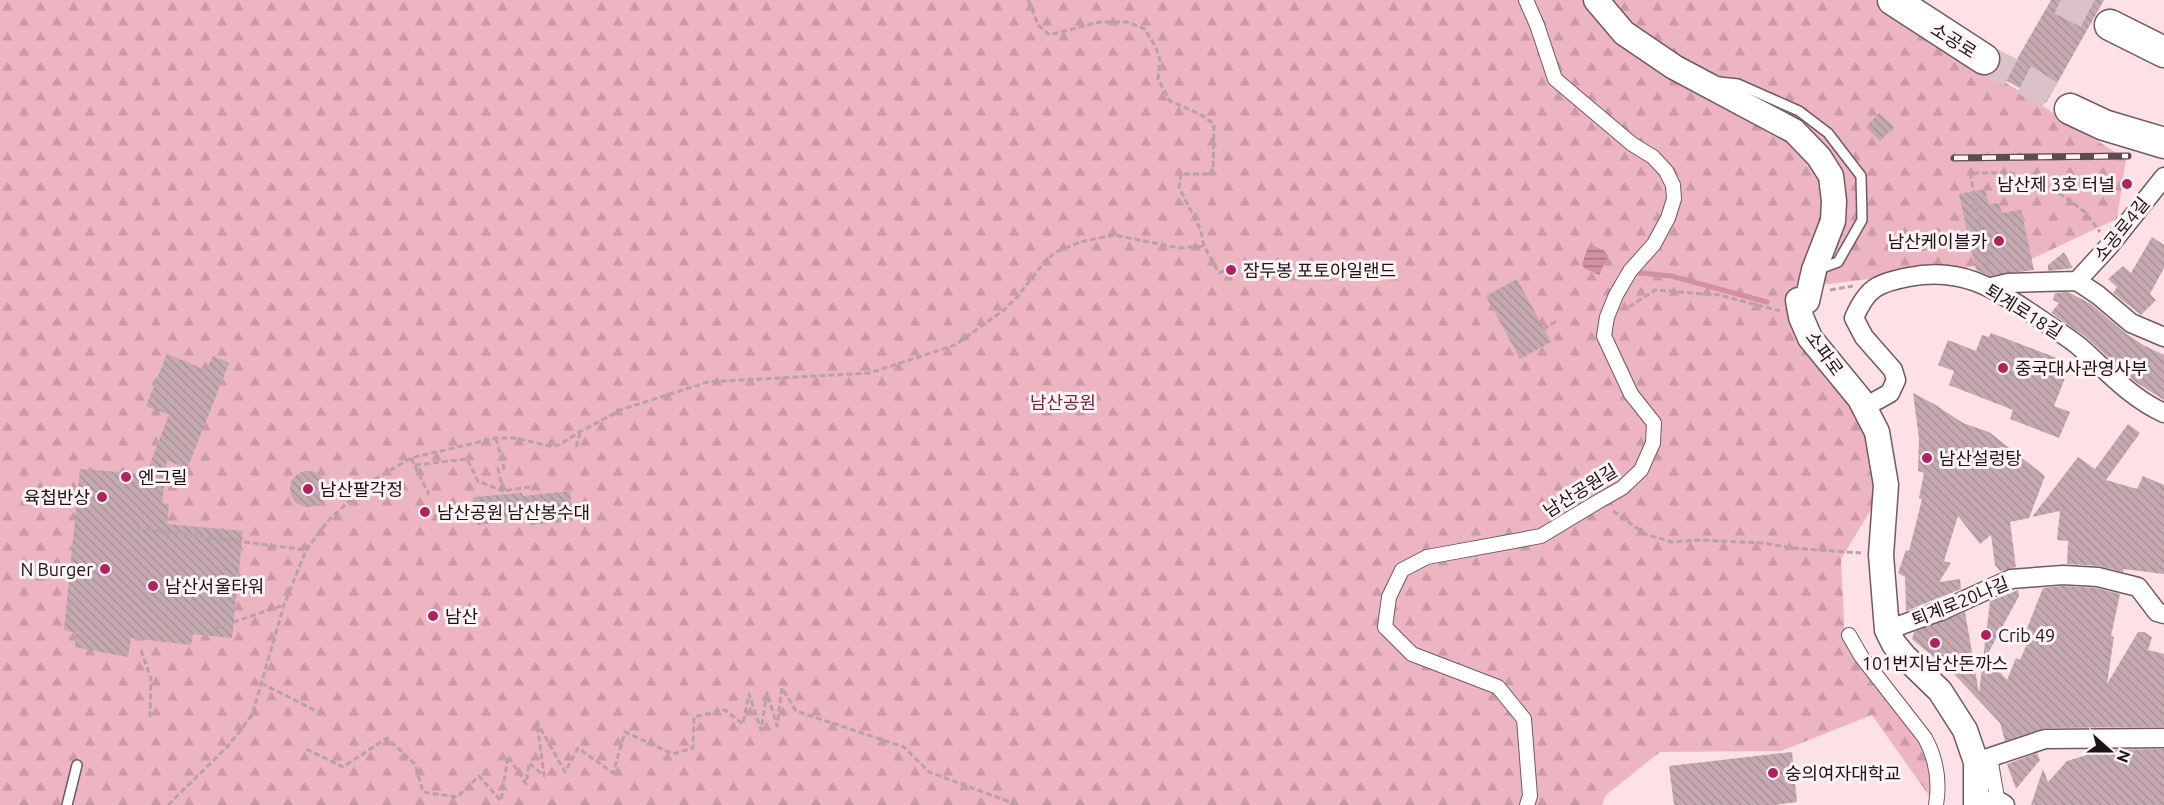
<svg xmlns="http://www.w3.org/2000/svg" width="2164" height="805" font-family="Ubuntu,'Noto Sans KR',sans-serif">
	<defs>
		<pattern id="forest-firs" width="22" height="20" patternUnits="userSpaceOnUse" patternTransform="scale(1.5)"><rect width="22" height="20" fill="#edb4c2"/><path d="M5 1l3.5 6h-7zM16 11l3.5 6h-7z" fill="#cb9aa6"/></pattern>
		<pattern id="water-rules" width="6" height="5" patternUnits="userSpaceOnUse" patternTransform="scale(1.5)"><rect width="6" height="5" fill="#d290a1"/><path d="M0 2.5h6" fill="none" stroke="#aa7482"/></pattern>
		<pattern id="building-back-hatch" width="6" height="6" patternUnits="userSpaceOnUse" patternTransform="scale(1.5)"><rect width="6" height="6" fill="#c4aab0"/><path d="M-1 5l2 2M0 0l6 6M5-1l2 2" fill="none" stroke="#a89196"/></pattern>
	</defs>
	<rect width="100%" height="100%" fill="#fde1e7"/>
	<path fill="url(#forest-firs)" d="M0,0H1876L2126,159L2117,219L2029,260L1811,286L1798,300L1860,399L1886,485L1841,559L1845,642L1901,720L1920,741L1931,765L1930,797L1872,715L1781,751L1660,752L1606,795L1602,805H0Z"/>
	<path fill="url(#water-rules)" d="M1592,246C1599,248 1605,249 1608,256L1599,275L1584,268L1582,264L1587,250Z"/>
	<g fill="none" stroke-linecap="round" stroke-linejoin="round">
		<path stroke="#d290a1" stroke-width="5" d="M1632,272L1671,276L1767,302"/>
	</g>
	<path fill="url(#building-back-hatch)" d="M2051,0H2104L2046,103L2005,80Z
		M1879,113L1894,127L1880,141L1866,127Z
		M1985,189L1989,204L1999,203L2002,213L2021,210L2034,270L1990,276L1976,270L1959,194Z
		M2152,237L2164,245V268L2150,294L2156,300L2141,315L2113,293L2117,287L2108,279L2123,266L2131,273Z
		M2064,252L2073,268L2048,271V265Z
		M1517,279L1551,342L1520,359L1486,296Z
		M2068,292L2091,304L2124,332L2143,345L2164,355V400L2137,383L2083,335L2051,313L2059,303L2053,300L2055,293Z
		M1991,333L2057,358L2054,370L2065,378L2054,406L2070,412L2059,438L2010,419L2013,410L1949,385L1954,371L1938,365L1948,340L1976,351L1982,335L1989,337Z
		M167,354L206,370L213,356L229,363L187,469L167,460L162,503L169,504L167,524L243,531L232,638L193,634L191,645L131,638L128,657L75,647L76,633L64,630L80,469L146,474L169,415L146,406Z
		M1913,393L1934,404L1963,423L1989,432L2045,476L2029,518L2010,522L2016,567L2000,571L1995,565L1991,535L1980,544L1958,516L1944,561L1951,563L1939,582L1960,579L1961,589L1906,611L1905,577L1898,573L1906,550L1909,551L1922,499L1919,498L1924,473L1918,471L1919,439Z
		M2128,424L2140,433L2106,480L2137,489L2143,476L2164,485V574L2124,569L2123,572L2099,566L2067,564L2068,541L2057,540L2060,511L2032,517L2078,457L2095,469Z
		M290 489a18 18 0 1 1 36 0a18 18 0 1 1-36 0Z
		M570,491L573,521L530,525L529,520L477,525L473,497L522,493L523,496Z
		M2063,586L2096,588L2120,594L2111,636L2114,637L2107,684L2138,632H2144L2152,637L2148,650L2164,654V727L2045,728L2005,741L2000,723L1955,675L1912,639L1914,632L1965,612L1979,693L1990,601L2018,590L2019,596L1986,657L2007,680L2016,658L2020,660L2029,639L2026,631L2043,588Z
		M2164,749V805H2031L2043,769L2048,782L2067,761L2090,754L2089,750Z
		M1792,752L1797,802L1773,805H1674L1669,766Z
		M2037,753L2040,760L2016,789L2007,764Z"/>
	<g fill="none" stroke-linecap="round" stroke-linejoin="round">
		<path stroke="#dbc2c8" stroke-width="30" stroke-dasharray="30 15" stroke-linecap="butt" d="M2061,0L2110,25
			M1984,59L2030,83L2070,109"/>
		<defs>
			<path id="service" d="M1719,82L1738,84L1799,111L1828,133L1861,176L1862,220L1838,262L1819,269
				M67,805L77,765"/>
			<path id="pedestrian" d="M1526,0L1537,25L1555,79L1632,144L1653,157L1666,171L1673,185L1674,199L1668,218L1654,244L1630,271L1616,295L1607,317L1604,336L1631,394L1654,423L1653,443L1641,470L1622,488L1599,501L1541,536L1427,557L1402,570L1389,597L1385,627L1412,654L1498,687L1524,719L1530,796L1527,805
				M1849,635L1861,656L1925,738C1937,760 1940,781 1936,805
				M1990,757L1997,798V805"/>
			<path id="minor" d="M2077,281L2110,245L2164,177
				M1991,287L2008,283L2077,281L2098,295L2131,323L2164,337
				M1865,407L1890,393L1896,380L1893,370L1864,337L1854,318C1867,288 1877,283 1909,277C1964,266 1996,290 2040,319C2053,329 2069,337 2081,348C2108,372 2131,398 2164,413
				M1887,630L1943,610L2011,579L2063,575L2098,577L2138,587L2157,612L2164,614
				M1976,762L2045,739L2164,738
				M1976,803C1986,801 1997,798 2005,805"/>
			<path id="tertiary" d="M1596,0L1624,33L1674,67L1794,131L1819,157L1831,176L1834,201L1833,221L1814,270L1807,301L1798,300L1801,317L1810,338L1860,399L1877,432L1886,485L1881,555L1887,630L1894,644L1904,656L1940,691L1965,730L1976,762V805"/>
			<path id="primary" d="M1893,0L1984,59
				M2110,25L2164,52
				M2070,109L2104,125L2164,143"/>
		</defs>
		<use href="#service" stroke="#715a5f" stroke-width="12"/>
		<use href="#pedestrian" stroke="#715a5f" stroke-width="16"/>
		<use href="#minor" stroke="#715a5f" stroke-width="21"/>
		<use href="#tertiary" stroke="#715a5f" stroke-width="27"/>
		<use href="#primary" stroke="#715a5f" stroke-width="33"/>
		<path stroke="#b8a2a7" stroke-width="3" stroke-dasharray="6 3" stroke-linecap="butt" d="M1028,0L1039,26L1050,35L1099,22H1127L1145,29L1156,48L1160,60L1158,79L1170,101L1200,114L1214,124L1213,174H1181L1179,187L1201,231L1204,246L1219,273L1229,269
			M1988,267L1970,173H2011L2036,181L2058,192L2085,212L2100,232
			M1830,290L1853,286
			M1629,307L1655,290L1719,295L1780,311
			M1543,329L1557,321
			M496,438L504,468L498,469L503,491L536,486
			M576,447L580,433
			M411,458L429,495
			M415,465L467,459L478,481L503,491
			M1613,511L1645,534L1672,542L1697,540L1764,543L1792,548L1861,553
			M137,528L306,550
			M216,628L284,605
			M141,650L151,679L150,717
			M261,683L326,716
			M306,749L343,767L387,738L415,764L423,792L457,797L479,776L501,801L508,756L526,784L529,763L544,776L537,722L565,772L578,748L613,773L625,732L673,754L693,748L694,717L725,710L743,724L749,694L761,730L767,693L777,726L782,688L796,711L904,747L929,772L1018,805
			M168,805L228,746L252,715L284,605L306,550L328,521L367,484L411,458L496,438H515L549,446L559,445L581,431L623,409L708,382L870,373L955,345L1004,310L1018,296L1046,260L1056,252L1080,242L1114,235L1179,248L1204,246"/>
		<use href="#service" stroke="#fff" stroke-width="9"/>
		<use href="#pedestrian" stroke="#fff" stroke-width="14"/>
		<use href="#minor" stroke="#fff" stroke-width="18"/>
		<use href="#tertiary" stroke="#fff" stroke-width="24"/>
		<use href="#primary" stroke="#fff" stroke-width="30"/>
		<defs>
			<path id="rail" d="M1954,158L2128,156"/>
		</defs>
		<use href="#rail" stroke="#5a4c4f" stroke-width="7"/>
		<use href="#rail" stroke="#fff3f6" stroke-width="4.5" stroke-dasharray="14" stroke-linecap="butt"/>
	</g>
	<g fill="#b0235d" stroke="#fff3f6" stroke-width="2">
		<circle cx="2127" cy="184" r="6"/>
		<circle cx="1999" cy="241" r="6"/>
		<circle cx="1231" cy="270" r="6"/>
		<circle cx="2003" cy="368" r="6"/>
		<circle cx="1927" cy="458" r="6"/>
		<circle cx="126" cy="477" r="6"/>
		<circle cx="308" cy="489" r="6"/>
		<circle cx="102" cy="497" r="6"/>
		<circle cx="425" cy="512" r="6"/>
		<circle cx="105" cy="569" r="6"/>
		<circle cx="153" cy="586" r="6"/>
		<circle cx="433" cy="616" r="6"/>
		<circle cx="1986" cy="635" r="6"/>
		<circle cx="1935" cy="643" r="6"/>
		<circle cx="1773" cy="773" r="6"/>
	</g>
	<g text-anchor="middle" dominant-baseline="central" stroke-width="6" stroke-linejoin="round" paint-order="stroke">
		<g font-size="18" fill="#1c1315" stroke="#fff3f6">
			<text transform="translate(1954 40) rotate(32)">소공로</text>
			<text transform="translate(2121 229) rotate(-51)">소공로4길</text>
			<text transform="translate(2024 311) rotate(32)">퇴계로18길</text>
			<text transform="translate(1825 353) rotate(54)">소파로</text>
			<text transform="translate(1580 490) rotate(-32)">남산공원길</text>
			<text transform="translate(1960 601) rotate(-22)">퇴계로20나길</text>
		</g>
		<g font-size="18" fill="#1c1315" stroke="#fff3f6" text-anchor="start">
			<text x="2115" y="184" text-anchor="end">남산제 3호 터널</text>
			<text x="1987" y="241" text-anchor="end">남산케이블카</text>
			<text x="1243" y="270">잠두봉 포토아일랜드</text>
			<text x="2015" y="368">중국대사관영사부</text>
			<text x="1939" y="458">남산설렁탕</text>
			<text x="138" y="477">엔그릴</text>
			<text x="320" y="489">남산팔각정</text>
			<text x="90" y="497" text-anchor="end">육첩반상</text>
			<text x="437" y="512">남산공원 남산봉수대</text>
			<text x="93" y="569" text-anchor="end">N Burger</text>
			<text x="165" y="586">남산서울타워</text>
			<text x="445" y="616">남산</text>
			<text x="1998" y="635">Crib 49</text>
			<text x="1935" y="663" text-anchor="middle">101번지남산돈까스</text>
			<text x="1785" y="773">숭의여자대학교</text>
		</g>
		<g font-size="18" fill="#742541" stroke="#fff3f6">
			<text x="1063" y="402">남산공원</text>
		</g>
	</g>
	<g transform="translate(2110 751) rotate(111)" stroke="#fff3f6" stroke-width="4.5" paint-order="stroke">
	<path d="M0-4.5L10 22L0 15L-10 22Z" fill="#1c1315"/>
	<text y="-9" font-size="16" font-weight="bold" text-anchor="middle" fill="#1c1315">N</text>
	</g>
</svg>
